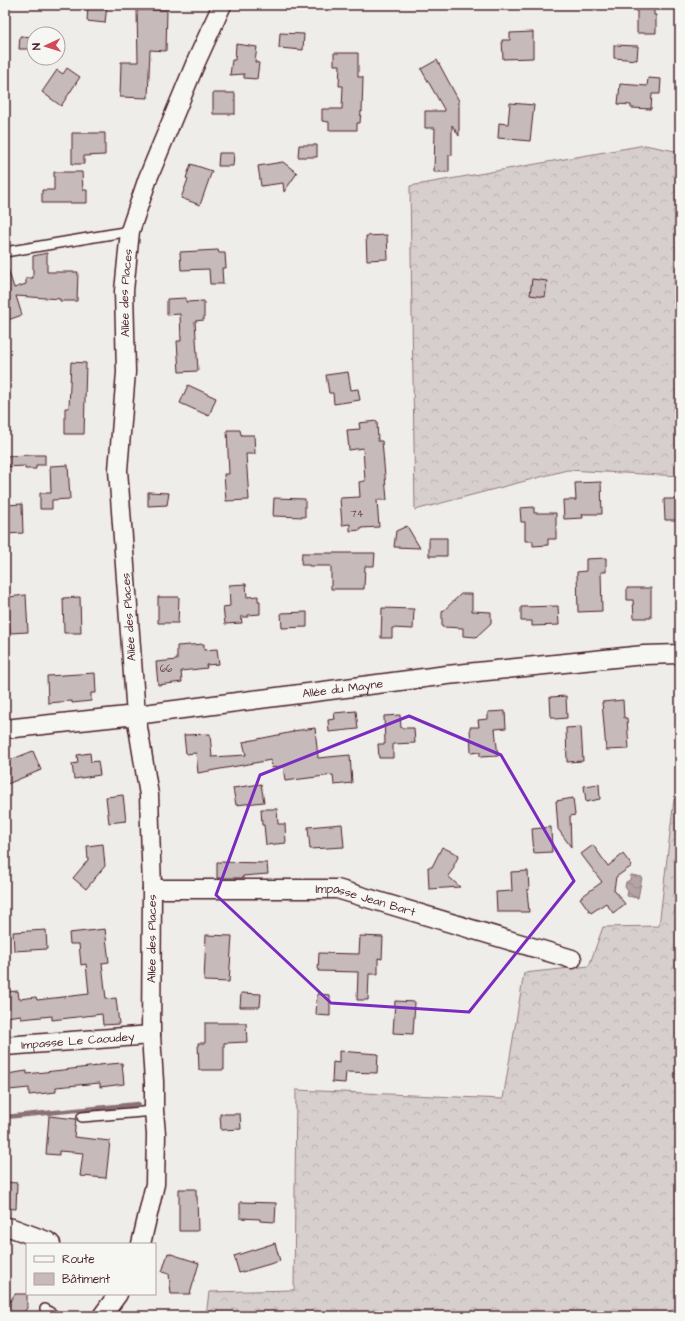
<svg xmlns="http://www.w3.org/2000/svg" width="685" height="1321" font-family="'Architects Daughter',sans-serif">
	<defs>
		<pattern id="forest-crowns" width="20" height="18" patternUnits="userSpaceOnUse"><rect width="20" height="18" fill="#d7cfce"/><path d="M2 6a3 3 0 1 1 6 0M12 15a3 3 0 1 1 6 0" fill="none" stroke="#bab1b1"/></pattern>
		<pattern id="water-waves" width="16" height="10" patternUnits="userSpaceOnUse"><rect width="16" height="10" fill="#b4a4a5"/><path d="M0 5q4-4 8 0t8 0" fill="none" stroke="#948587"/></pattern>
	</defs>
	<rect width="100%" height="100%" fill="#efedea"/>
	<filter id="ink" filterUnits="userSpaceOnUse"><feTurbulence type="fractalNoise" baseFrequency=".025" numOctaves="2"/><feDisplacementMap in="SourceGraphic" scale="8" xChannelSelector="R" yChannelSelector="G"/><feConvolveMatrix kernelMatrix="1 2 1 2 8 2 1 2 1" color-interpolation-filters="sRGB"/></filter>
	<g filter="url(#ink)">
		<path fill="url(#forest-crowns)" stroke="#90777c" d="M645,145L680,152V476L567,470L415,510L410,186Z
			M674,799H680V1316H206L209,1292L294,1290L296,1090L503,1099L524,973L589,966L603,927L659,926Z"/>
		<path fill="url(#water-waves)" stroke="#8a6f74" d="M631,875L642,877L638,898L627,896L628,891L625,887L626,882L630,880Z"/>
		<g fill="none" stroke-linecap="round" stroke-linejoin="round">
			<path stroke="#8a6f74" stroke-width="4.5" d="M5,1117L138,1104"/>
		</g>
		<path fill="#c6babb" stroke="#4a1f2b" d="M88,5H107L105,23L87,21Z
			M637,5H654V15H656V33H637Z
			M137,10H167L166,51L150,50L148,98L120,97L121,62H138Z
			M533,32V58L503,59L502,40H510V33Z
			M280,33L304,34L303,50L279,48Z
			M20,36L34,37V49H19Z
			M236,44L257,47L255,62L259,63L257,79L244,78V74L230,75L232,60H235Z
			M614,45L638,46L637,60L614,58Z
			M334,53H358V77H363L362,112L361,111L360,123H357V130H329V122L322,121V109H342L343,86H339L340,65H334Z
			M437,60L459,101V136L452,125V155H449V172H434L435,128H425V111H445L421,69Z
			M67,68L80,77L61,106L42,92L57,70L63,74Z
			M648,78L661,79L660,94H652L651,109L631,108V105L618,104L620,84L647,86Z
			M213,93H235V114H213Z
			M510,103L534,105L530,141L498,138L499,123L508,124Z
			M72,133H105V155L84,156V164H72Z
			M299,145H317V157H298Z
			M219,153H234L233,166H218Z
			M283,162L297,173L284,192L283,183L261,186L258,166Z
			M191,164L212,171L200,205L181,198L188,179L186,178Z
			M54,172H82L83,190H87V203H42V190H54Z
			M387,235L388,259L367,260L366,236Z
			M218,250L219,253H225L226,268H222L223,284H210L209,269L181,270L180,252Z
			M47,253V272H78L77,301H60V299L16,296L22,315L5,321V269H8L14,288L26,284V278H33V256Z
			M532,279L547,281L545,297L530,295Z
			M186,298V302L204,301V320L195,321L198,371L179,372L177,341H181L180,314L167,315V299Z
			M71,362L86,363L84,434H65V408H69Z
			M348,372L351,390L358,389L360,400L334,404L333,393H329L326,375Z
			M188,385L216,398L209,416L180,403Z
			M377,421L378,441H382L387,500H377L379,527L361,528V530L350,531V524L342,525L340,498L360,497L359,482L365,481L363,448L349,450L347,430L360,429L359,423Z
			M227,430H240L241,435H254L255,454H246L249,500L226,501L224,474H229Z
			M31,455H45V465H36V469H25V466L5,467V456Z
			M68,465L70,499L52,500V509H40V493H51L50,466Z
			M601,482L602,514H582L583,518L564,519L563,500H576L575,483Z
			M148,492L169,493L167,505L148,506Z
			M274,498L305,499V517L273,516Z
			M664,499H680V520H665Z
			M22,504L23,533L6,534L5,505Z
			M534,507V513H556V539H548V545L533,546V541H525V522H521L520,508Z
			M407,526L420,548L394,547L396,531Z
			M429,538H447V556H429Z
			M302,553H375L374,566H365L364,589H331V566H309V565H301Z
			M606,558V572H601L602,611L578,612L577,572L586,571V559Z
			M246,584L247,597L258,596V601H260V614L248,615V617H241L242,623L225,624L223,607L230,606L229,585Z
			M627,588H651V618H634L633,600H627Z
			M461,594H472V611L491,612V623L476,637L463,636V628L442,627V612Z
			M26,595L28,632L10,633L8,597Z
			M80,597L81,633H64L63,598Z
			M158,597H179L178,623H158Z
			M558,606L559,625L532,626V621H521V607Z
			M382,608L414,609L413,629L392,628V638H381Z
			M307,612V627L282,628L281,613Z
			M204,644V650L217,649L219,664L206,665L207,668L181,671L182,682L158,685L156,662L177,660V646Z
			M95,673L96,693H91V701L72,703V701L48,703L47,676Z
			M566,696L567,718L555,719V717H551L550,697Z
			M623,700L624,718H627L629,749L606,750L602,702Z
			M356,711L358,729L329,732L328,720L335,719L334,713Z
			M505,711L506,728L495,729L498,756L480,757V752L471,753L470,727H479L478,720L488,719V712Z
			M400,715L401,728H414L415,743L393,744V758H379L378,744H385L384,716Z
			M581,727L583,761L567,762L566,728Z
			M315,728L318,758L350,755L352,783L334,785L333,775L285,781L283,766L272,768L271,760L198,773L196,753L186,754L184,735L210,734L212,757L246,755L243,742L293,732V731Z
			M33,751L41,770L5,785V762Z
			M90,753L91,762L98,761L100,775L74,779L72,764L78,763L77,755Z
			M261,784L264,802L236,805L233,788Z
			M599,784L600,799L586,802L584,786Z
			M123,795L126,821L109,823L106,797Z
			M573,798L575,815L570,816L571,847L558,829L556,801Z
			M261,809H277L278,824H285L286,843L266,845L264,825H262Z
			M342,824L344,847L310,849L308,827Z
			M551,827L552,852L534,853L532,829Z
			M103,844L105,866L86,889L73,878L88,860L87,846Z
			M593,845L608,866L623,854L632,866L616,877L614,890L625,904L613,913L606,903L591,913L580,898L602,882L581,854Z
			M442,847L459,855L454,865V868L448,876L460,887L429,889L428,867H432Z
			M217,862L267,863L268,874L243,876V878H217Z
			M528,871L529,890H527L529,912H497L496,892L512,891L511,872Z
			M105,929L109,962L102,963L106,999L116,998L119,1024L103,1025L102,1014L52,1020V1016L21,1019V1015L6,1017L5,992L18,991L19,999L36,997L37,1000L89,994L86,964L81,965L79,944H70L69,933Z
			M46,930L47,949L14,951L13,932Z
			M206,935L232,936L229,982L204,981Z
			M360,936L383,937L382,959L378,958V974H369L368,1000H357L358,972L318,971L319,953L359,954Z
			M241,993L261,994L260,1007H240Z
			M317,994L330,995V1016L316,1015Z
			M395,1001L415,1002L413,1034L393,1033Z
			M205,1023H246L247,1042L224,1043V1070H199L198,1043H205Z
			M339,1051L378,1054L377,1073L346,1072L345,1083L332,1082L333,1062L339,1063Z
			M122,1063L124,1084L100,1087V1083L56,1087V1092L29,1095V1088L9,1090L7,1074L27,1071V1074L98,1066V1065Z
			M220,1114H240L241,1129L221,1130Z
			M49,1116L76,1119L74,1137L110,1141L106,1178L80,1176L83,1153L59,1151V1155L46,1154Z
			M5,1182L17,1183L16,1209L5,1208Z
			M179,1189H196V1196H197L198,1231H179Z
			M240,1202L276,1203L275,1222L260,1221V1219L240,1218Z
			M275,1243L280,1261L239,1273L234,1256Z
			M168,1253L199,1263L190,1294H171L169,1274L162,1272Z
			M15,1294H27V1308L21,1316H5V1308Z"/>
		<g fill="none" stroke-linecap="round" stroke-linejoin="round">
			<defs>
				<path id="lane" d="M5,252L130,231
					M82,1117L154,1111
					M45,1309L55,1316"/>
				<g id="street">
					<path id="s1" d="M5,729L136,715L447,675L644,655L680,654"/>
					<path id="s2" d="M152,889H337L572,959"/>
					<path id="s3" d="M5,1046L151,1035"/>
					<path d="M5,1227L12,1228L47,1241L51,1244"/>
					<path id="s4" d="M141,1244L155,1184L156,1134L154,1111V1082L151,1035L152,889L149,795L136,715L118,470L126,372L124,291L130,231L148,178L196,62L222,5"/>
					<path d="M102,1316L118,1294"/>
				</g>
			</defs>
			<use href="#lane" stroke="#4a1f2b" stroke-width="12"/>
			<use href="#street" stroke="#4a1f2b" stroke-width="21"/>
			<use href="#lane" stroke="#f6f6f2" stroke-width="9"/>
			<use href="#street" stroke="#f6f6f2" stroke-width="18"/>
		</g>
	</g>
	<path fill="none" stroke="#7b2cbf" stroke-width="3" stroke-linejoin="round" d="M409,716L501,755L574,881L469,1012L331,1003L216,895L260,775Z"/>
	<g text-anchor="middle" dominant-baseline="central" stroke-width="3" stroke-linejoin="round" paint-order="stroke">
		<g font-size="10" fill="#69464f">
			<text x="357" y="514">74</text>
			<text x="166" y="669">66</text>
		</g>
		<g font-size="12" fill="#4a1f2b" stroke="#f6f6f2">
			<text stroke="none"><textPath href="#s4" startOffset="955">Allée des Places</textPath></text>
			<text transform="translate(129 617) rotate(-94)">Allée des Places</text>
			<text stroke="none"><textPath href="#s1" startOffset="340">Allée du Mayne</textPath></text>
			<text stroke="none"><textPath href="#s2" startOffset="215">Impasse Jean Bart</textPath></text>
			<text stroke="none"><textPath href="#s4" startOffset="307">Allée des Places</textPath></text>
			<text stroke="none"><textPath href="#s3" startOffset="73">Impasse Le Caoudey</textPath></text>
		</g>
	</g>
	<rect width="685" height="1321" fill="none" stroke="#f6f6f2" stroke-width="20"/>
	<rect x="10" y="10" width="665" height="1301" fill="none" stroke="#4a1f2b" stroke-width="1.5" filter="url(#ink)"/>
	<rect x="26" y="1243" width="130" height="52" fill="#f6f6f2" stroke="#b1a0a2"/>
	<rect x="34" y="1256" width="20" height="6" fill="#f6f6f2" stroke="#b1a0a2"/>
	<text x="62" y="1263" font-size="12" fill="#4a1f2b">Route</text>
	<rect x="34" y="1273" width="20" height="12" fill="#c6babb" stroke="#b1a0a2"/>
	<text x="62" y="1283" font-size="12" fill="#4a1f2b">Bâtiment</text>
	<g transform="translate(46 46) rotate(266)"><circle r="19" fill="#f6f6f2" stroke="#b1a0a2"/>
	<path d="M0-3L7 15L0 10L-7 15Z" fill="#d1495b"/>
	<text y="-6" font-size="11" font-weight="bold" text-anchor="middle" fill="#4a1f2b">N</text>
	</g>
</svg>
